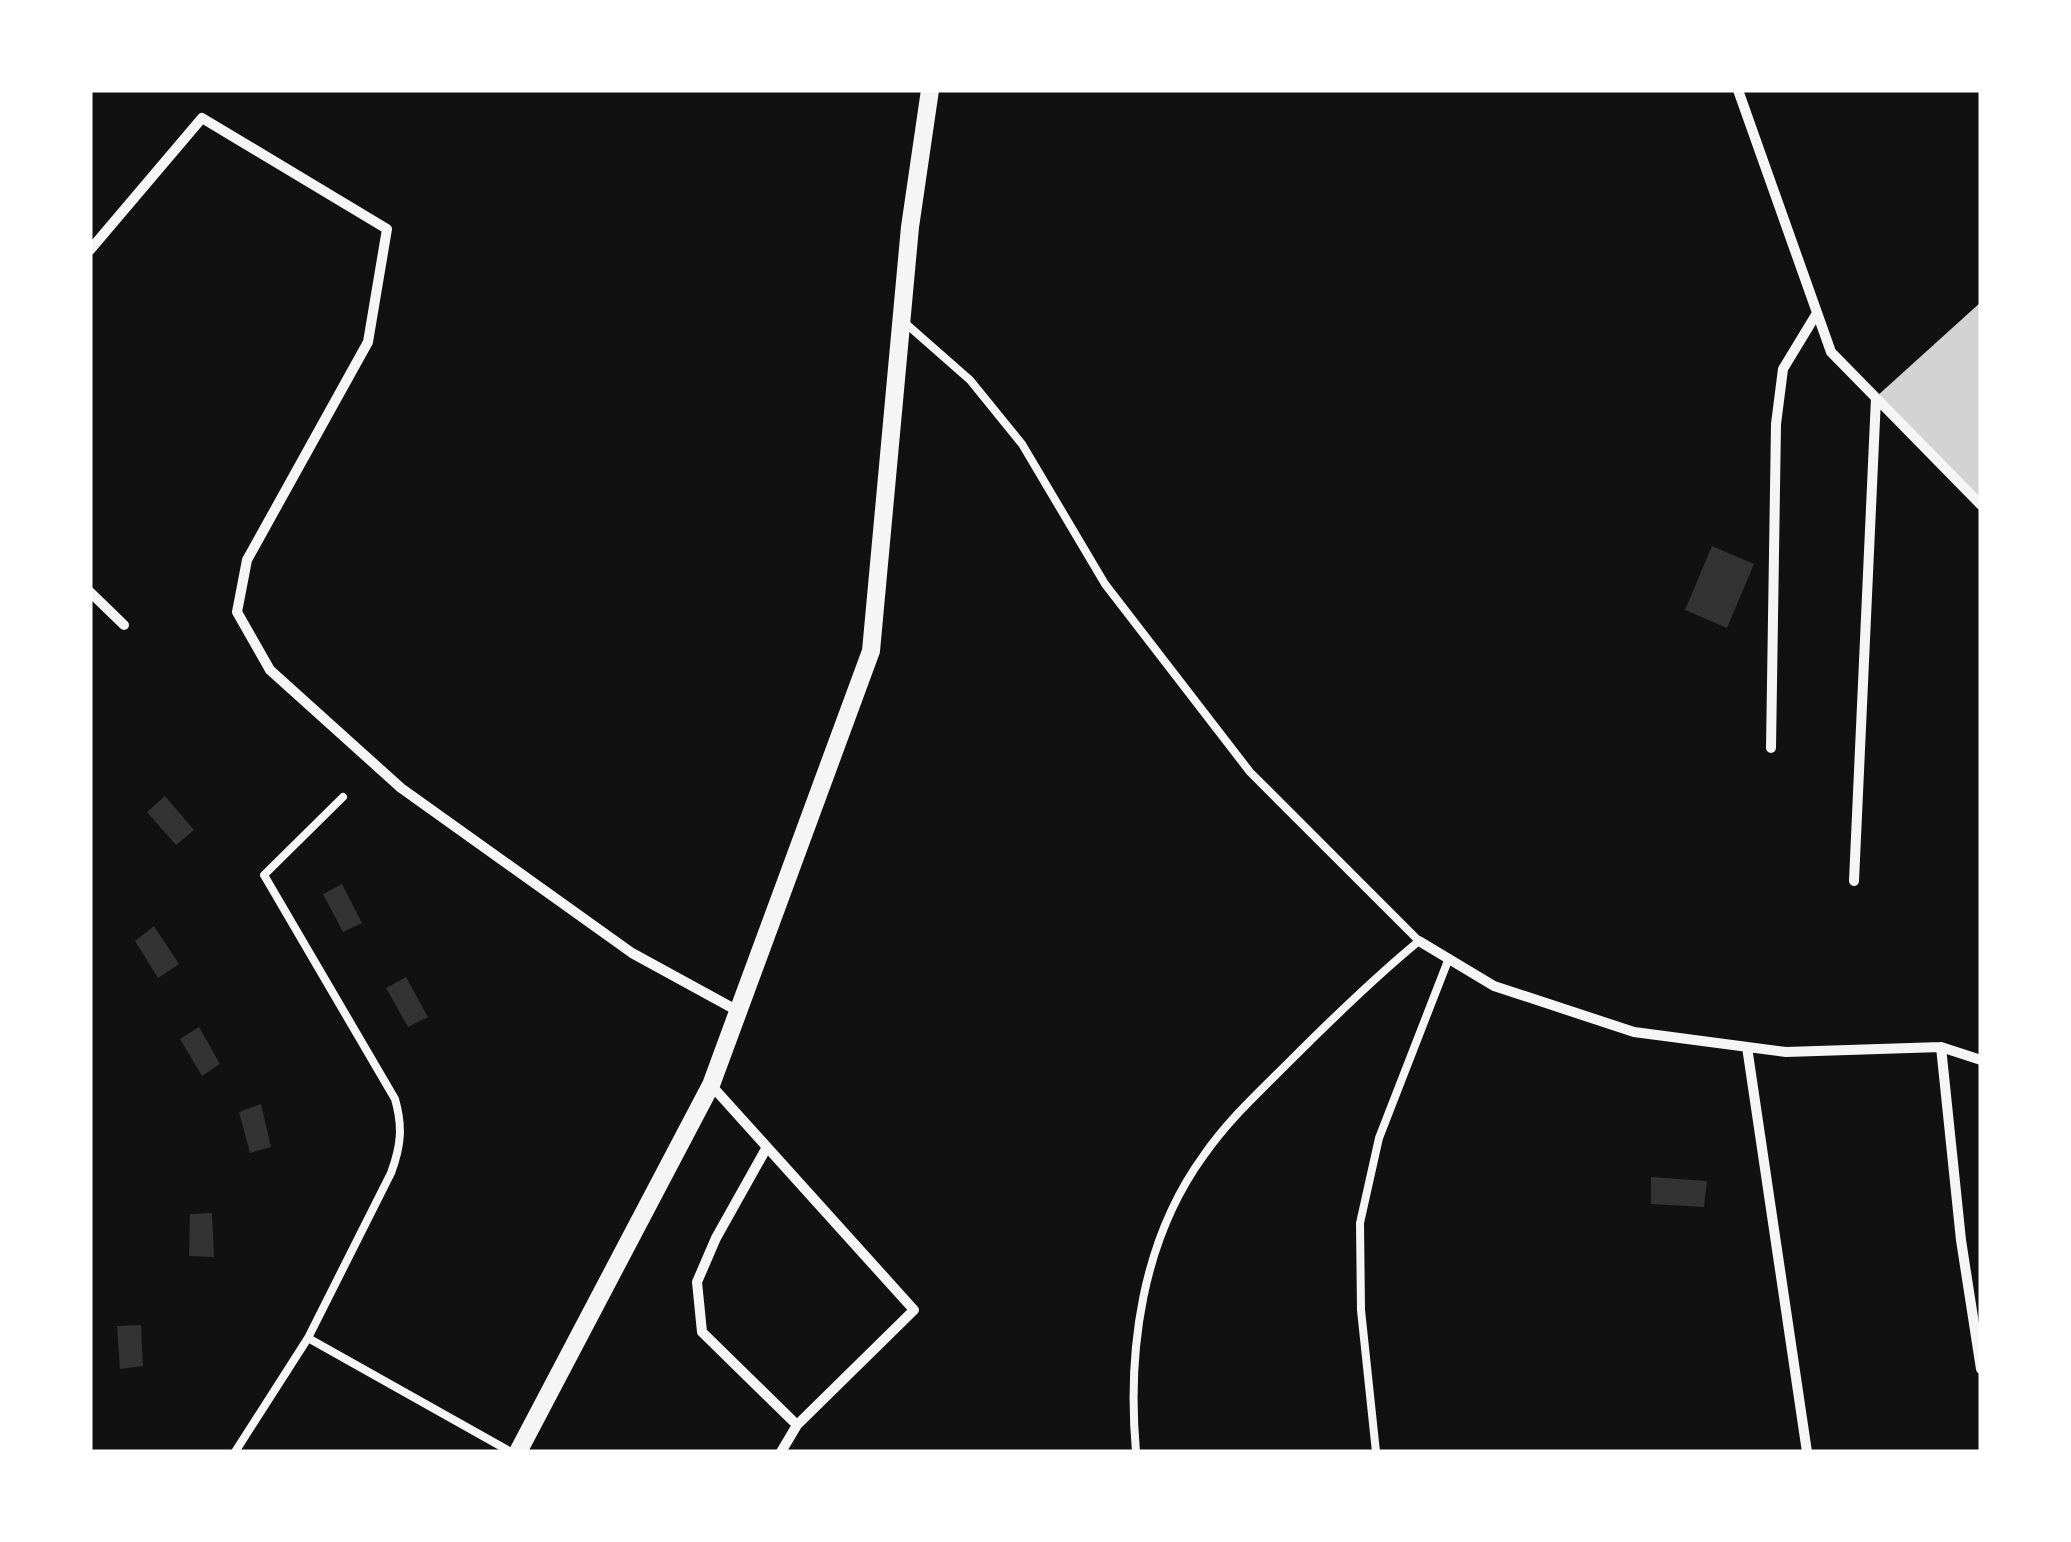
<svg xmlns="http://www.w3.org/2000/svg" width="2071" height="1542" font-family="'PT Sans',sans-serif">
	<rect width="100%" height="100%" fill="#111"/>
	<path fill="#333" d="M1712,546L1754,564L1727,628L1685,610Z
		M165,796L194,830L176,845L147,812Z
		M342,884L362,923L343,932L323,894Z
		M154,926L179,964L158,978L135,941Z
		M406,977L428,1017L408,1027L386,988Z
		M199,1027L220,1064L202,1076L180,1039Z
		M261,1104L271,1147L250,1153L239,1112Z
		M1651,1177L1707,1181L1704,1207L1651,1204Z
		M212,1213L214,1257L189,1256L190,1214Z
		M141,1325L143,1366L120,1369L117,1326Z"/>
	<path fill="#d3d3d3" d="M1981,302V503L1876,397Z"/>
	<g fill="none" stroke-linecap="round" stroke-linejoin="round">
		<path stroke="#f5f5f5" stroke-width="8" d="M904,322L970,380L1022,444L1105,584L1250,772L1419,941C1374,978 1333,1018 1291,1060C1261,1090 1229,1119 1204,1155C1142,1240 1127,1350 1136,1452
			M308,1338L511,1452
			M235,1452L308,1338L391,1173C401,1146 403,1127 395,1099L264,875L343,797
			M1376,1452L1361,1310L1360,1223L1379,1138L1449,958"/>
		<path stroke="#f5f5f5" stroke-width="10" d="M1738,90L1831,352L1981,505
			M90,250L202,118L387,229L368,342L247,560L237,612L270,670L401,788L632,953L738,1011
			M90,592L124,625
			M1771,748L1776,424L1783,369L1817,313
			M1854,881L1876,398
			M1419,941L1494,986L1634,1032L1786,1052L1941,1047L1981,1060
			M1747,1047L1807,1452
			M1941,1047L1961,1240L1981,1369
			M711,1085L914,1310L797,1425L781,1452
			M767,1147L716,1238L697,1282L702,1332L797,1425"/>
		<path stroke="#f5f5f5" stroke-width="18" d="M518,1452L711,1085L871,651L910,227L930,90"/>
	</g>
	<rect width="2071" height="1542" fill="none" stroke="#ffffff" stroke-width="185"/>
</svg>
